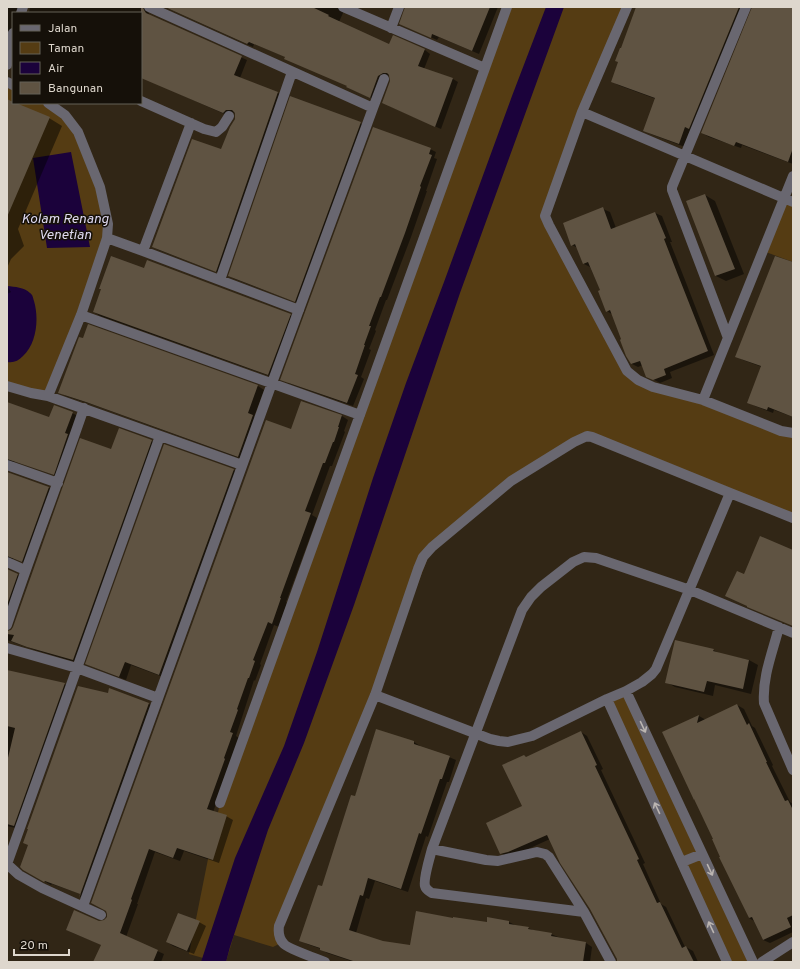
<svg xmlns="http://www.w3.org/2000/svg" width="800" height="969" font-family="Overpass,sans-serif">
	<rect width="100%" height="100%" fill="#312616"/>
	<path fill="#553c13" d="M507,7H627L545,216L627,371L638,380L793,433V517L592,437L511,481L432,547L375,695L279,926L283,942L273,947L234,935L226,962L203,958L189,954L208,859L220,803Z
		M7,85L13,88V103H48L78,132L108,224L48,396L7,386Z
		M784,198L793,202V262L763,251Z
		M626,691L753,962H727L607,699Z"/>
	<path fill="#1b023b" d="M546,7H564L460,293L354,605L304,743L268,830L230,947L226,962H201L235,858L284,746L317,652L373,478L406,383L444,282L512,96Z
		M71,152L90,247L47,248L33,158Z
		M7,286C15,287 24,287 30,293C33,295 33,298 34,301C39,318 37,343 23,356C18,361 14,363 7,362Z"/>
	<path fill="#0007" d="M7,7H23L21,13H13V28H12L7,39Z
		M30,7H149L148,12L150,16L247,60L240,78L278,93L283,96L222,274L159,250L153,247L222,150L236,117V112L232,113L229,116L141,77V13H29Z
		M165,7H343V13L339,22L389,45L393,37L425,50L430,54L424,69L453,79L458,82L441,129L389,106L391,81L390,76L389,75L384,79L376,100L353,90L347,87L348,86L286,57L254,44L253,47Z
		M406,7H498L479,54L439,37L437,40L407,27Z
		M637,7H747L685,147L651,134L644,130L656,99L618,85L612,81Z
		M753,7H793V164L742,145L741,148L709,137L702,133Z
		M7,100L49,118L62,126L18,229L24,246L11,259L7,268Z
		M360,123L366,127L301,304L235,279L229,276Z
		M430,149L436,152L434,158L437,159L426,191H427L411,237L387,300H386L375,330L376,331L369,349L371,350L361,377L364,379L353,406L288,383Z
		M705,195L715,201L744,274L726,281L716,276Z
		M603,209L610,212L616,228L655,213L662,216L672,242H670L685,280L714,355L670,372L672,378L660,383L647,376L643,365L638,367L632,364L613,315L607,311L601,291L590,267L584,264L578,248L572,245Z
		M793,263V417L774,410L773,413L755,406L748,402L762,367L743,360L736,356Z
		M145,269L290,315L296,318L275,378L100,316L94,312Z
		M7,286L11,292L7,294Z
		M258,386L264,390L254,417L259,420L245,460L94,405L66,396L59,392Z
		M7,403L50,418L72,413L78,416L60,477L16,462H13L10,463L7,467Z
		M342,416L348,420L344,431L345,432L332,466H330L312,515L317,518L286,602L287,603L279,627L274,625L260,664L261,665L255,681L254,680L236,736L239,738L231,764L213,812L226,816L233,820L219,863L184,851L180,861L155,852L137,904H138L126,937L164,954L161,962H94L102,945L73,933L67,930L98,922L105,921L108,918L292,431Z
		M151,441L158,444L79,663L35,650L7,640V631V632L12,631L111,451Z
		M7,468L8,473L49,488L55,491L28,564L14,559L9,560L7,564Z
		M234,470L240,474L166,678L131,665L126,680L93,667L87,664Z
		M7,568L8,570L24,578L7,627Z
		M713,650L721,654L749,660L758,665L751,694L715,685L713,696L675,687L666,682Z
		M7,671L64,684L71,687L20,829L7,826Z
		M110,690L149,704L155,707L86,900L80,897L81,894L52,884L51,885L23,869L29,845L109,694Z
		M737,705L744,709L752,726L755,728L773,765L772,766L790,802L793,804V932L770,943L763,940L754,921L749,918L714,839L663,733L699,716L706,720Z
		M376,730L414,742L420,746V747L449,757L456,760L449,782H447L428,837L426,836L408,892L375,881L369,899L366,898L356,933L383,942L411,947L454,919L487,923L509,922L515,925L528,928L533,930L551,934L558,937L586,943L592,947L590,962H354L327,953L321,949L307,944L300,940L322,887L355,797Z
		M581,732L587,736L603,769L601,770L645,863L643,864L661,904L666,907L685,947H686L693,951L698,962H618V959L591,908L550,839L515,855L508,857L501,853L523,806L524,756L528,758Z
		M199,922L206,926L194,954L173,946L167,942Z"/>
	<path fill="#5f5342" d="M141,7H143L144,10L146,13L242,56L234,75L278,92L216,272L152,247L192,139L221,149L230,127L235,119V113L232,110H226L223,113L141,78Z
		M165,7H312L329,15L328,16L389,44L393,35L425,49L418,66L453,78L435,127L382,103L390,81L389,75L387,73H383L378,76L370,98L346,87L347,86L284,59L285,57L249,42L247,44Z
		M405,7H490L472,51L432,34L431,38L399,24Z
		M636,7H739L689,129L685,127L679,144L643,131L655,98L611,82L618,62L615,61L620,48H621Z
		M752,7H793V148L788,162L736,142L734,146L701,133Z
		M290,96L361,122L295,302L228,276Z
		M7,99L13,102V103H16L50,117L7,217Z
		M373,127L431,148L429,154L432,155L420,186L421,187L405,233L381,297H380L369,326H371L364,345H365L355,374L358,375L347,403L280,380Z
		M705,194L735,269L715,276L686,201Z
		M603,207L611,229L655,212L666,238L664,239L678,275L708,351L664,369L666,375L653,380L646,377L640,361L631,364L626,356L620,340L621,339L610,310L606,312L598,291L600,290L588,262L583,264L575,244L571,246L563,223Z
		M111,256L144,268L147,260L291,314L268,375L93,312L101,289H99Z
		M775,256L793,262V417L768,407L767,410L747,403L761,366L735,357Z
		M88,324L258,385L248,413L253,415L238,457L86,402L58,393L79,337L83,338Z
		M301,401L342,415L338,427H339L334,442H333L325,463H323L305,511L311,513L280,598H281L272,624L268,622L253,660L255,661L249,678H248L237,709L238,710L230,732L233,733L224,758L225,759L207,809L227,815L213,860L177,848L173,858L149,849L131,899L132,900L120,933L158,950L153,962H93L101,945L66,930L74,910L99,921L104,920L107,917V914L106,911L91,903L266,420L291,429Z
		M7,402L49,417L54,405L73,412L65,433L68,434L54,475L7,459Z
		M119,428L152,440L73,660L27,647L11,641L14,635L7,634V631L11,630L13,627L80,438L111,449Z
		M164,444L234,469L159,675L125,662L119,677L85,664Z
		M7,472L49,487L22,562L7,556Z
		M760,536L793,550V626L747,607V606L725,596L737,571L744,574Z
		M7,569L18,574L7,605Z
		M675,640L714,649L713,651L749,660L743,689L707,681L704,692L665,683Z
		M7,670L65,683L14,826L7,824V762L15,728L7,726Z
		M78,686L108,693L109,688L149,703L79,898L80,894L45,881L44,882L23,870L20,867L28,845L23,843L28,829H27Z
		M737,704L747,725L749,723L767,762H766L785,801L788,800L793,810V915L787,918L791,927L763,940L752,917L749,918L719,857H720L712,839H713L694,799V800L662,732L699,715L697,723Z
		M376,729L414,741V744L450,756L442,779H440L421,834L419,833L401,889L368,878L363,896L360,895L349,930L383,941L410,945L416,911L453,918V917L487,922V917L509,921V924L529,927L528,929L552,933L551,936L586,942L583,962H356L320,950V948L299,941L318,885L322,886L351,795L355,796Z
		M581,731L597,765L595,766L639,859L637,860L657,903L660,902L682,948L686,946L694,962H617V959L590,909L560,863L547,835L508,852L500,854L486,823L522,806L502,765L524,755L526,757Z
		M178,913L200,921L187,951L166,942Z"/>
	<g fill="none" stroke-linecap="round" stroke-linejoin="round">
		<path stroke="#696770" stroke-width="10" d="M343,7L485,68
			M627,7L582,112L545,216L549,225L627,371L638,380L653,387L703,400L781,431L793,433
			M21,13L23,7
			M391,28L399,7
			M7,65L9,44L13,33
			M7,82L13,85
			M141,101L204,129L216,132L222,127L229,116
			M48,103L65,115L78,132L100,187L108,224L107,238L81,315L48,396
			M373,108L384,79
			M582,112L793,202
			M107,238L143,251L299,310
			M143,251L191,123
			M220,280L292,72
			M81,315L360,415
			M728,338L672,190V187L746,7
			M7,386L31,393L48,396L242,465
			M703,400L793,176
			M7,465L58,483
			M7,562L25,570
			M7,625C31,552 59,481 84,408
			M779,627C773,651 762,677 764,703L793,770
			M7,648L77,668L158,698
			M626,691L753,962
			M375,695L490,739L499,741L508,742L532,736L607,699L626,691L642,682L652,674L656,669L730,493
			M607,699L727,962
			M220,803L507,7
			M432,849L486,860L498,861L537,852L545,854L549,857L584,912L611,962
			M682,862L702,854
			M7,864L160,436
			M7,864L19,875L42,888L101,915
			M83,906L272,383L373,108L149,7
			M584,912L432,893C429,891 426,890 425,886C423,879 430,857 432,849L522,610L531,597L541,587L573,562L584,557L596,558L690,590L793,633
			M325,962C318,959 288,949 284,944C279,939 278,933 279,926L375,695L418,569L423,557L432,547L511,481L574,442L587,436L592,437L730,493L793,518
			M762,962L793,942"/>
	</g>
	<defs><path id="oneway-shaft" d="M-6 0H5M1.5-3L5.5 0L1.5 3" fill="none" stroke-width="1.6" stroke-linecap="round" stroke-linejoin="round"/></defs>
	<g stroke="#bbb5b1">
		<use href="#oneway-shaft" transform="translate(643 727) rotate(65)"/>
		<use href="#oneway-shaft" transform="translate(657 808) rotate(-115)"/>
		<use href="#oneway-shaft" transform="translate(710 870) rotate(65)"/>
		<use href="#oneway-shaft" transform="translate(711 927) rotate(-115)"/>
	</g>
	<g text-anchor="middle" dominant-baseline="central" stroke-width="3" stroke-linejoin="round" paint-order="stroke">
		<g font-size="14" font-style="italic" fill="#ded8ef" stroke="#151009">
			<text x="65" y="219">Kolam Renang<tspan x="65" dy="16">Venetian</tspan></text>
		</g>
	</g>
	<rect width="800" height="969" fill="none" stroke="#ded7cd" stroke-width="16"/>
	<rect x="12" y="12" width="130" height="92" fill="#151009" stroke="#656057"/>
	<rect x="20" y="25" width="20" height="6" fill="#696770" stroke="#656057"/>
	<text x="48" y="32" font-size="12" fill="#ded7cd">Jalan</text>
	<rect x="20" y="42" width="20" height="12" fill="#553c13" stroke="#656057"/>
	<text x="48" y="52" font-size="12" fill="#ded7cd">Taman</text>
	<rect x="20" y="62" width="20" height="12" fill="#1b023b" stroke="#656057"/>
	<text x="48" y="72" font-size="12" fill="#ded7cd">Air</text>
	<rect x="20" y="82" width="20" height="12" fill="#5f5342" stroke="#656057"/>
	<text x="48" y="92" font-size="12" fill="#ded7cd">Bangunan</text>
	<path d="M14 949v6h55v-6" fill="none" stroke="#ded7cd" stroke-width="2"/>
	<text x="20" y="949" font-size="12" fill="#ded7cd" stroke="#151009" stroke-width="3" paint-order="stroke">20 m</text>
</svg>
